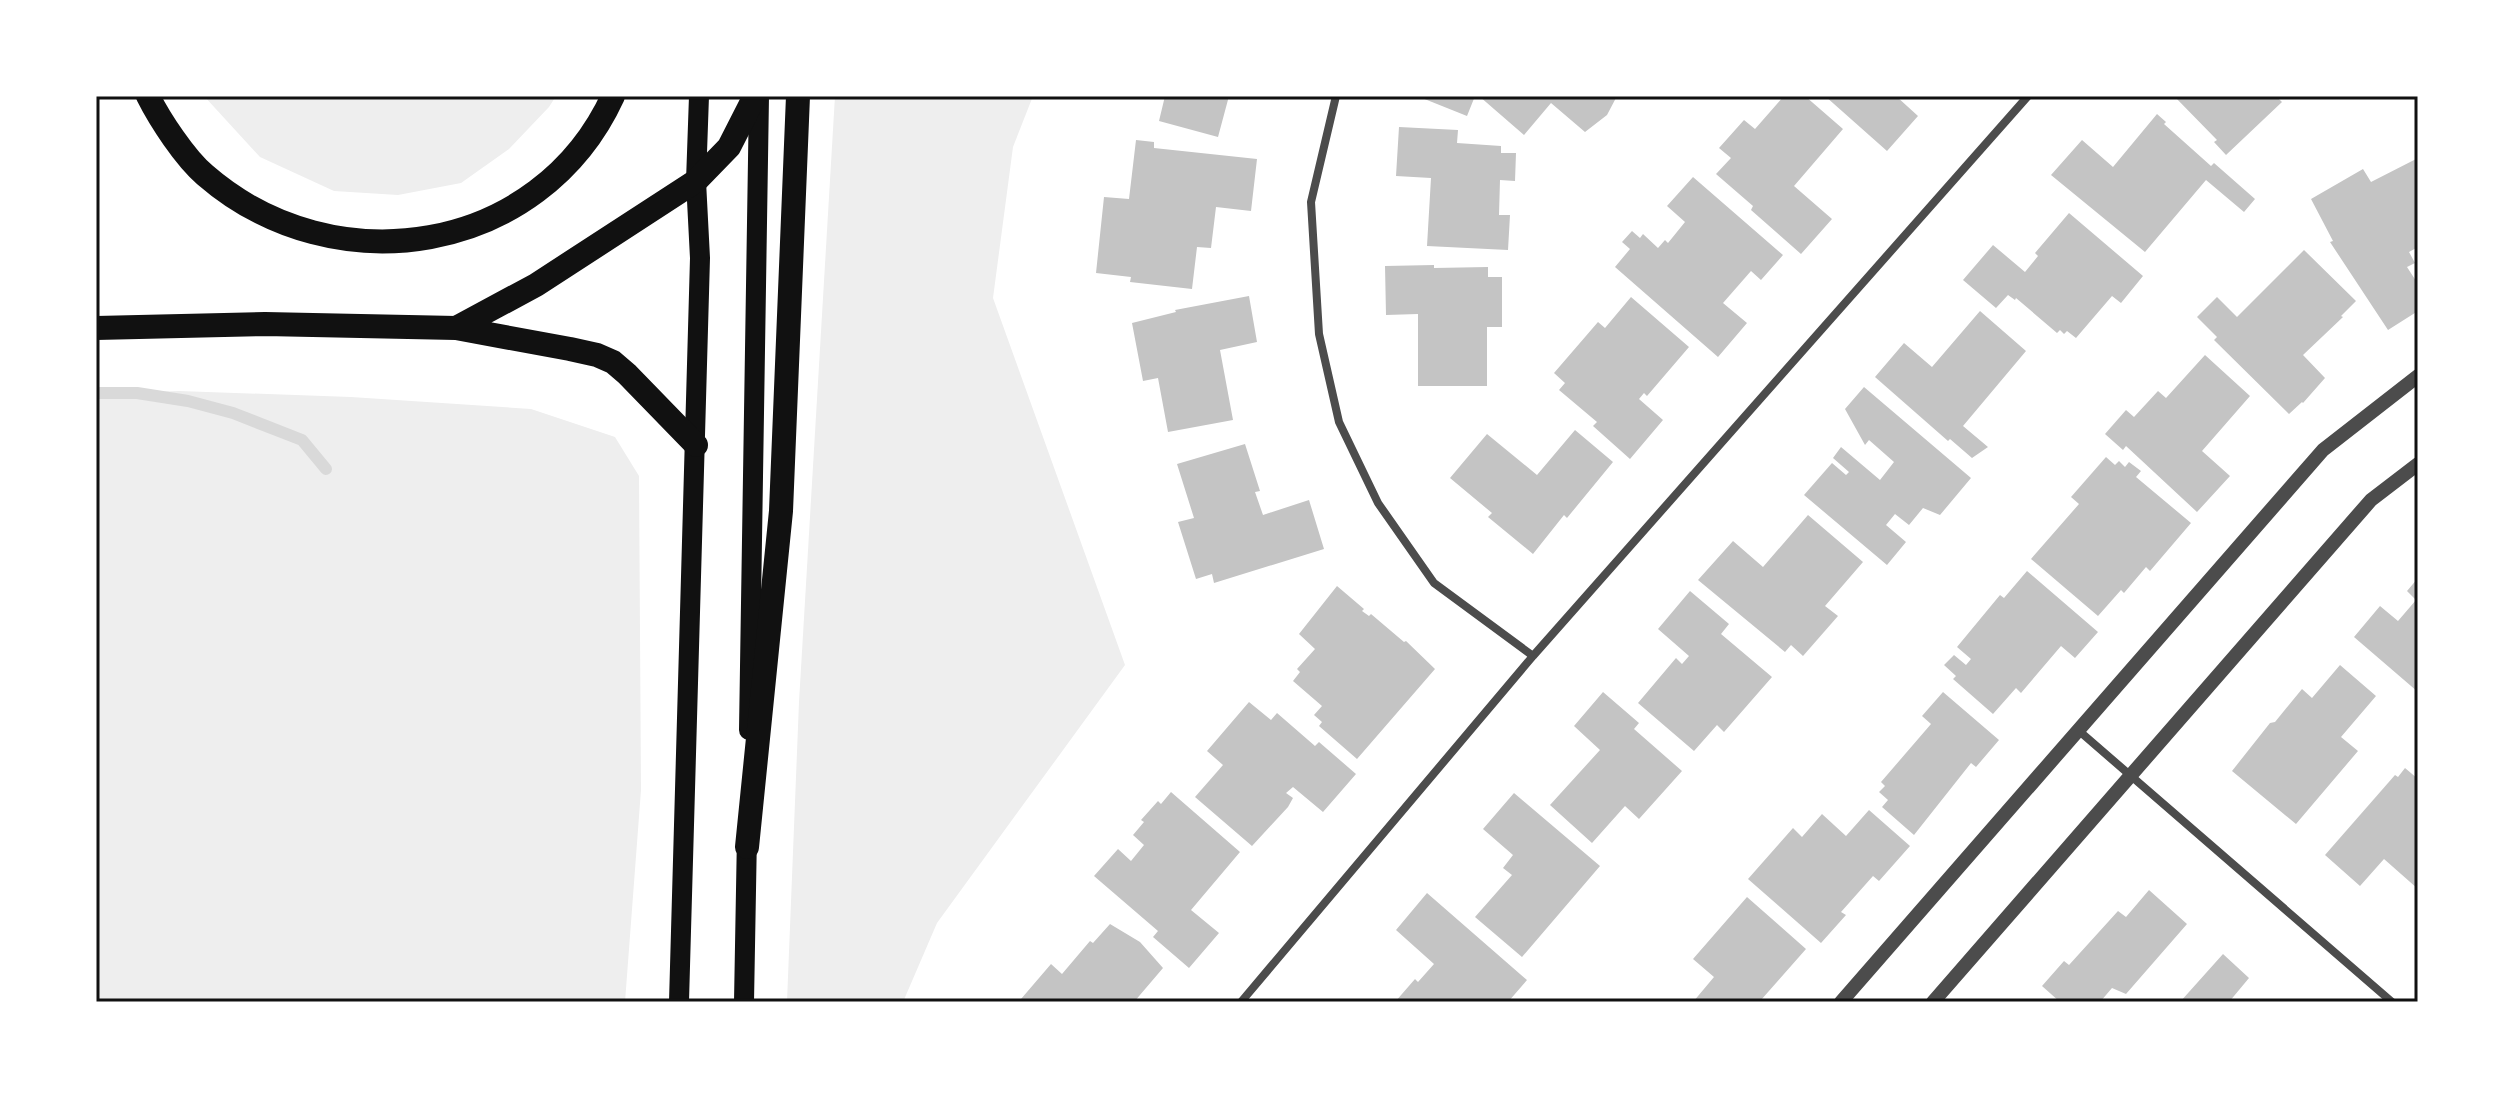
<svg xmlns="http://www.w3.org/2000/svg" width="2514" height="1098" font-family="'Noto Sans',sans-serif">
	<rect width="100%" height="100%" fill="#fff"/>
	<path fill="#eee" d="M204,96H556L549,107L509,149L461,183L398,195L334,191L260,157Z
		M835,96H1033L1013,147L993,298L1125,665L937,923L903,1002H787L799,702Z
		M179,391L351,397L531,409L615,437L639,476L641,790L625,1002H96V394Z"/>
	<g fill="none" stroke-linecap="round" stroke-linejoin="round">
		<path stroke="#d9d9d9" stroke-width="12" d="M96,393H137L188,401L233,413L302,440L326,469"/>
	</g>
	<path fill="#c4c4c4" d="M1165,96H1229L1218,137L1159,121Z
		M1423,96H1475L1467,116L1422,98Z
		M1479,96H1617L1607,115L1585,132L1551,103L1524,135Z
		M1784,96H1805L1843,129L1794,186L1832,219L1801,254L1751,210L1753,206L1716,174L1731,158L1719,148L1744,120L1755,129Z
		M1825,96H1896L1918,116L1887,151Z
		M2174,96H2276L2282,102L2226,155L2214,142L2217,140Z
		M2157,114L2166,122L2164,124L2211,166L2214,163L2255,199L2244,212L2206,180L2145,252L2051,175L2082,140L2113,167Z
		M1399,127L1458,130L1457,143L1501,146V153H1516L1515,181L1500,180L1499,215H1510L1508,250L1427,246L1431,178L1396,176Z
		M1136,140L1154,142V148L1257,159L1251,211L1216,207L1211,248L1197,247L1192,289L1130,282L1131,277L1096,273L1104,197L1129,199Z
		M2418,158V247L2409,252L2415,263L2407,267L2418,284V311L2388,330L2330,242L2333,241L2311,199L2363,169L2371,182Z
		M1693,177L1783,255L1761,280L1751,271L1723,303L1747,323L1718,357L1615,267L1630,249L1622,242L1632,231L1640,238L1643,234L1658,248L1665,240L1668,243L1685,222L1667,206Z
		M2069,213L2143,276L2121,303L2112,296L2076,338L2067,331L2064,334L2060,330L2057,333L2016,298L2015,300L2008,295L1996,308L1963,280L1993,245L2025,272L2038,256L2035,253Z
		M2304,250L2356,301L2341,316L2343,317L2303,355L2325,378L2303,403L2302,402L2289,414L2214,340L2217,337L2197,317L2217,297L2237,317Z
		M1434,265V268L1488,267V277H1502V327H1487V386H1418V314L1386,315L1385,266Z
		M1249,296L1257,342L1220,350L1233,420L1168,432L1158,378L1143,381L1132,323L1176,312L1175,310Z
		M1631,297L1689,347L1647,396L1644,393L1639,399L1663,420L1630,459L1593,426L1597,422L1559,390L1565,383L1554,373L1598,322L1605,328Z
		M1980,311L2026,351L1963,426L1988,447L1972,458L1950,439L1948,441L1875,377L1904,343L1932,367Z
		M2205,355L2250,396L2202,451L2230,476L2197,512L2126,446L2123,450L2105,434L2126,410L2134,417L2158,391L2166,398Z
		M1864,387L1971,478L1940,515L1923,508L1909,525L1895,514L1886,525L1906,542L1887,565L1804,495L1832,463L1846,475L1849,472L1833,458L1841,447L1880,480L1894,462L1869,440L1865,445L1845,409Z
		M1575,430L1613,462L1567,518L1564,515L1533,554L1488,517L1492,513L1450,478L1487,434L1537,475Z
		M1245,444L1260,491L1255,492L1263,515L1309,500L1324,549L1214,583L1212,574L1196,579L1178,522L1194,518L1177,464Z
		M2106,457L2115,465L2119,461L2125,467L2129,462L2141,471L2136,477L2191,523L2150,571L2146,567L2124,593L2121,590L2098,616L2031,559L2079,504L2071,497Z
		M1808,515L1863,562L1825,606L1838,616L1803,656L1791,645L1785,652L1698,580L1733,541L1763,567Z
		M2027,571L2098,632L2075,658L2061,646L2021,693L2016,688L1993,714L1953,679L1956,676L1944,665L1954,655L1966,665L1971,659L1957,647L2000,595L2004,598Z
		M2418,578V692L2354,637L2380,606L2398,621L2416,600L2407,591Z
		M1337,586L1364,609L1362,611L1369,616L1371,614L1404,642L1406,641L1435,669L1357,759L1319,726L1322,722L1314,715L1322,706L1293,681L1300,672L1297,669L1315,649L1299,634Z
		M1690,591L1729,624L1721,634L1772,677L1724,732L1717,725L1694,751L1638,703L1676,658L1682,664L1689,656L1658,629Z
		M2340,665L2376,696L2341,737L2358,751L2296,824L2232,771L2270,723L2275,722L2302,689L2312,698Z
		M1603,692L1639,723L1634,729L1682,771L1639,819L1625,806L1592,843L1550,805L1600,750L1574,726Z
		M1943,692L1999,740L1976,767L1971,763L1914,835L1882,807L1888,800L1879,792L1885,786L1881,782L1931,724L1922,716Z
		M1249,702L1271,720L1277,713L1315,746L1319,742L1356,774L1323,812L1293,787L1286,793L1293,798L1288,807L1252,846L1195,797L1223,765L1207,751Z
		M2405,768L2418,779V889L2384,859L2360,886L2325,855L2395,775L2398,777Z
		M1171,792L1240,852L1191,910L1219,933L1189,968L1153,937L1158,931L1094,876L1118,849L1131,861L1144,845L1133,835L1144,822L1141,820L1158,801L1161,804Z
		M1514,793L1600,866L1522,957L1475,917L1512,875L1503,868L1513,855L1483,829Z
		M1869,810L1910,846L1879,881L1873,876L1841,912L1846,915L1821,943L1748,879L1793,828L1802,837L1822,814L1846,836Z
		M2149,890L2187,924L2126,994L2112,988L2100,1002H2060L2042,986L2064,961L2069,965L2118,911L2126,917Z
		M1427,893L1527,980L1508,1002H1395L1415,979L1418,982L1434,964L1396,930Z
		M1747,897L1806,949L1761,1000L1764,1002H1693L1714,977L1693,959Z
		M1110,924L1140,942L1163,968L1134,1002H1025L1021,999L1051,964L1062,974L1090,941L1093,943Z
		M2223,954L2249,978L2229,1002H2180Z"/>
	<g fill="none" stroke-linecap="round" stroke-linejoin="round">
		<path stroke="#4c4c4c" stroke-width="8" d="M1336,96L1311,202L1319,334L1339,422L1378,503L1434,583L1533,656
			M2078,730L2392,1002
			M1241,1002L1533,656L2028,96"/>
		<path stroke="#4c4c4c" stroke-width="14" d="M1841,1002L2323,450L2418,376
			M1933,1002L2371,500L2418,464"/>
		<path stroke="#111" stroke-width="20" d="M749,730L759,96
			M679,1002L700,258L696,181L699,96
			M744,1002L747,834"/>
		<path stroke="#111" stroke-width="24" d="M148,96C160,120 185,158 205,175C334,287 540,255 613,96
			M96,328L265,324L456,328L570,349L597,355L613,362L627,374L696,445
			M456,328L536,285L696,181L729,147L755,96
			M747,847L781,511L798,96"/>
	</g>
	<rect width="2514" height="1098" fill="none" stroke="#ffffff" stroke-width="196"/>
	<rect x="98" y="98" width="2318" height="902" fill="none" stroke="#111" stroke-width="3"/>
</svg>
